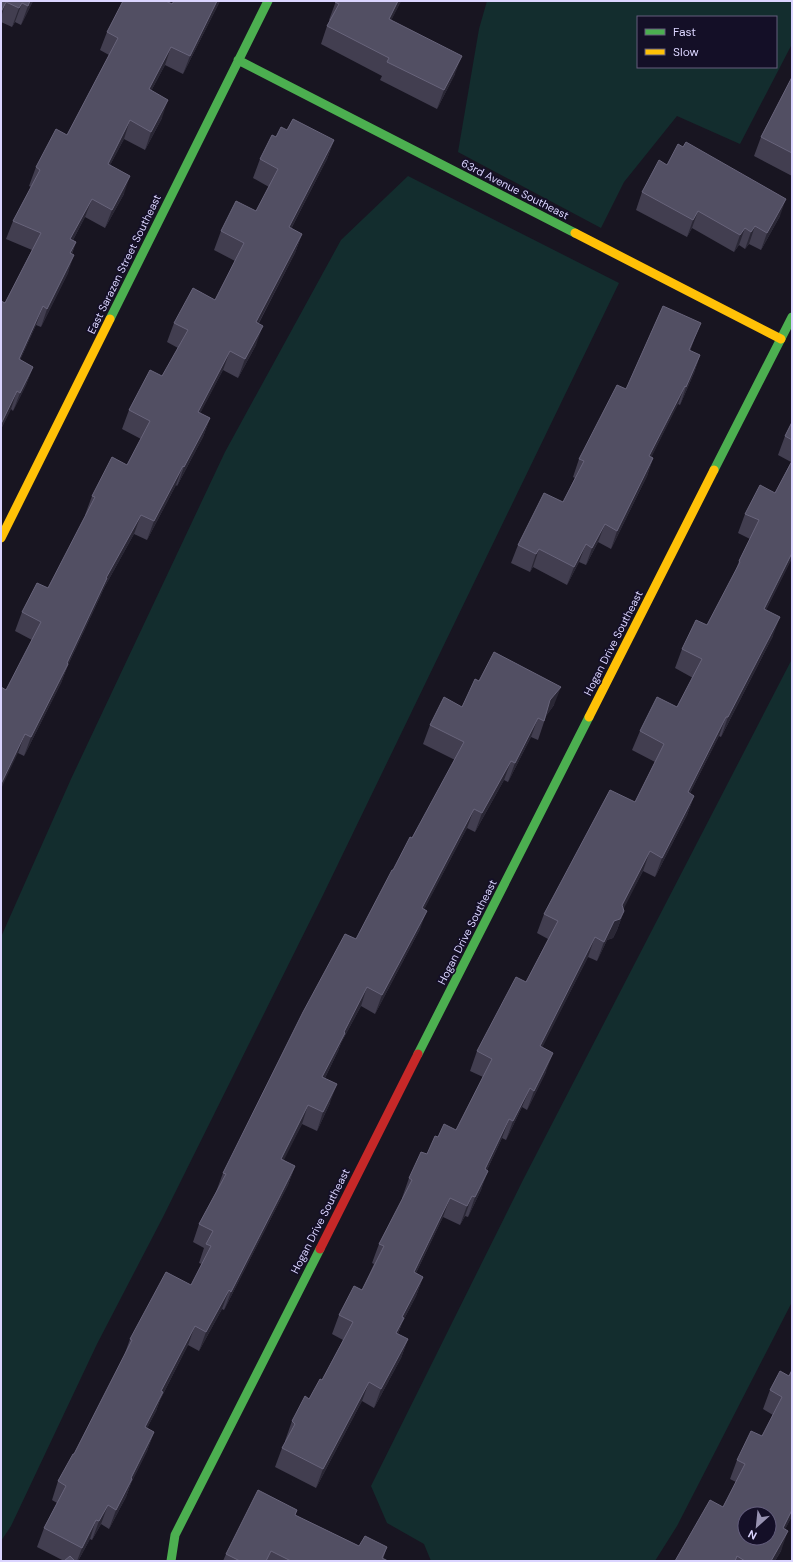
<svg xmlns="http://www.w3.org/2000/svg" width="793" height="1562" font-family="'DM Sans',sans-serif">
	<rect width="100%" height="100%" fill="#181521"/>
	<path fill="#132d2e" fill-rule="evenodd" d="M487,1H792V44L740,144L677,116L624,182L601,228L458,152L479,29ZM638,17H776V67H638Z
		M408,176L619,283L323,895L163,1217L97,1344L11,1526L1,1541V937L71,779L225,452L341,240Z
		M792,659V1302L677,1526L655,1561H431L424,1544L387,1523L371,1486L523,1180Z"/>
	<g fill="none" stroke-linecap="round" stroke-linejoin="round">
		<path stroke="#4caf50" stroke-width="9" d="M238,60L575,233
			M110,319L268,1
			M714,470L792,317
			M418,1054L589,717
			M171,1561L175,1535L320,1249"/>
		<path stroke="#ffc107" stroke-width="9" d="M575,233L781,339
			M1,538L110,319
			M589,717L714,470"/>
		<path stroke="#c62828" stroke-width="9" d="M320,1249L418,1054"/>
	</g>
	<path fill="#423e50" d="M1,1H33L21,25L15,22L12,27L1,22Z
		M220,1L183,74L165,65L151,91L162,118L145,150L124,139L110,165L124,194L105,228L85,217L73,240L76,242L72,254L68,273L41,327L36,325L20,360L33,367L26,385L13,411L11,409L1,429V301L5,303L32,250L6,239L13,221L31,187L29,186L36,167L67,135L109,55L100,50L107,32L172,4Z
		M336,1H401L391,20L455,74L437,109L380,80L382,76L321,44L327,26L330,21L329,20Z
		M792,77V176L754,156L761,137Z
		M287,130L334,140L327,159L291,229L302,234L295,253L259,323L256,345L238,378L223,370L200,413L210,418L203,437L177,486L176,485L147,540L134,534L104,588L100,597L68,665L61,683L24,756L18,753L32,640L15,631L22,612L48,588L86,515H85L92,496L127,465L141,439L122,429L129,410L162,376L178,348L167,342L174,323L215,300L235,261L214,250L221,231L256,211L269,187L253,178L260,159L276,137Z
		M667,165L780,216L761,250L749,244L745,249L739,245L734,252L692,228L687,237L636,210L642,192Z
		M694,340L690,351L700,355L694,373L680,405L678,404L651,457L653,458L647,476L611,549L598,542L586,565L579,562L567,585L533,567L530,572L511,563L518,545L563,502L575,478L573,477L579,459L626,389Z
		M792,422V558L766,610L773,636L721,737L719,736L690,793L694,796L687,815L655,877L643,871L623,908L624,911L617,930L613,938L607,940L597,961L588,957L542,1047L546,1072L527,1110L522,1107L506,1140L502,1138L487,1170L481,1190L468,1217L465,1216L460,1225L443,1217L416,1273L423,1277L416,1296L402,1323L398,1334L408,1339L401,1358L374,1408L362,1401L316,1488L275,1467L282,1448L286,1441H285L292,1421L309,1399L322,1380L343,1340L332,1334L339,1315L362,1290L374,1264L372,1263L379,1244L403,1198H402L409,1178L427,1154L438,1137L456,1130L483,1077L470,1071L477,1051L526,982L548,939L537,933L544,914L635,802L655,762L632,750L640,731L677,707L693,678L675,668L682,649L707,625L734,575L739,561L750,539L738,533L745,514L775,493L791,462L778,455L785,436Z
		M479,681L554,705L546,716L538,740L531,737L508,782L504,780L475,832L467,828L424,909L420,929L375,1014L361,1006L341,1043L338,1051L325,1078L330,1103L317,1131L302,1124L283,1160L295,1166L288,1185L224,1310L222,1309L199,1351L188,1345L160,1400L156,1411L147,1428L154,1432L147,1451L131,1483L126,1497L109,1529L101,1524L92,1540L90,1539L78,1561H64L37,1547L44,1528L57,1503L52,1500L58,1481L74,1454L124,1356L130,1339L191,1285L202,1264L199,1263L204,1248L193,1242L199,1224L216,1192L223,1173L356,939L393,870L412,838L455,760L423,744L430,725L462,707Z
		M792,1370V1516L785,1529L781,1551L775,1561H675L723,1507L736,1482L730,1479L737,1460L762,1436L773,1415L763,1409L770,1390L789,1376Z
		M297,1510L295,1515L359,1546L387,1547L383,1559L388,1561H223L226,1554Z"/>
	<path fill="#2a2735" d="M30,1H33L21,25L28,6Z
		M217,1H220L183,74L190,56Z
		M398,1H401L383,37L389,19Z
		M6,2L1,17V12Z
		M22,3L15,22L12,27L19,8Z
		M171,47L165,65L142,108L149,89Z
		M462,56L455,74L437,109L444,90Z
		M168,100L162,118L145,150L151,132Z
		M130,120L124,139L101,182L108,164Z
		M334,140L327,159L282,246L289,227Z
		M130,176L124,194L105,228L112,210Z
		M92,199L85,217L64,257L70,239Z
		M786,199L780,216L761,250L767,233Z
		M698,211L692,228L687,237L693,220Z
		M755,226L749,244L745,249L751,232Z
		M745,228L739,245L734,252L740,235Z
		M302,234L295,253L249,341L256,322Z
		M76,242L69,260L70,253Z
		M74,255L68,273L41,327L47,309Z
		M43,306L36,325L12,378L19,359Z
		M701,323L694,340L682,368L689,350Z
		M263,326L256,345L238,378L245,359Z
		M230,351L223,370L191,431L198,412Z
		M700,355L694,373L680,405L686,387Z
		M33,367L26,385L13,411L20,393Z
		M685,386L678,404L643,474L649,456Z
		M17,391L11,409L1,429V424Z
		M210,418L203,437L177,486L184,467Z
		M653,458L647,476L611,549L617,531Z
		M183,466L176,485L147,540L154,521Z
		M141,515L134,534L104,588L100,597L68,665L61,683L24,756L31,737L67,663L106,578Z
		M605,524L598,542L586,565L592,548Z
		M586,544L579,562L567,585L574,567Z
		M539,549L533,567L530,572L536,554Z
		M792,553V558L757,628L764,609Z
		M780,617L773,636L721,737L728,717Z
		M561,687L554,705L544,719L550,700Z
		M726,717L719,736L681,811L688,792Z
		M538,718L531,737L508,782L515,763Z
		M25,734L18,753L1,789V784Z
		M511,761L504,780L475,832L482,813Z
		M694,796L687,815L655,877L662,858Z
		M474,809L467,828L415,927L422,908Z
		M650,851L643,871L618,920L624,911L617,930L613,938L607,940L597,961L604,942Z
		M427,911L420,929L375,1014L382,995Z
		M595,937L588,957L533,1066L540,1046Z
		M367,987L361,1006L341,1043L338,1051L316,1096L322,1077L344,1032Z
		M553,1053L546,1072L527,1110L534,1091Z
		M337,1084L330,1103L317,1131L323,1112Z
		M530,1088L522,1107L506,1140L513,1121Z
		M308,1105L302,1124L275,1178L281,1159Z
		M509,1119L502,1138L478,1189L485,1169Z
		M295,1166L288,1185L224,1310L231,1292Z
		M488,1171L481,1190L468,1217L475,1197Z
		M472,1196L465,1216L460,1225L467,1206Z
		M450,1198L443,1217L407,1291L414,1272Z
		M423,1277L416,1296L402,1323L397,1337L396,1333L402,1317Z
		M229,1290L222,1309L199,1351L206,1332Z
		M195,1326L188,1345L160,1400L156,1411L138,1446L145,1427L161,1391Z
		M408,1339L401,1358L374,1408L381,1389Z
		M369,1382L362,1401L316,1488L323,1469Z
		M154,1432L147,1451L131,1483L126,1497L109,1529L116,1510L131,1478Z
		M108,1505L101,1524L92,1540L99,1521Z
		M792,1510V1516L776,1547L783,1528Z
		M96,1520L90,1539L78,1561H77L82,1548Z
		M788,1531L781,1551L775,1561H771Z"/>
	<path fill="#524f63" stroke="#68647b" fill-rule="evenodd" d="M1,1H30L28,6L22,3L19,8L6,2L1,12Z
		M123,1H166L172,4L174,1H217L190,56L171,47L149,89L168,100L151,132L130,120L108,164L130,176L112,210L92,199L70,239L76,242L70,253L74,255L47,309L43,306L19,359L33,367L20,393L17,391L1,424V301L5,303L41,233L13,221L40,170L36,167L56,129L67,135L118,38L107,32Z
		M336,1H398L389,19L462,56L444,90L387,62L389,58L327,26L339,4L335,2Z
		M792,77V153L761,137Z
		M293,119L334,140L289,227L302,234L256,322L263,326L245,359L230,351L198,412L210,418L184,467L183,466L154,521L141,515L106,578H107L67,663L68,664L31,737L25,734L1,784V687L6,690L41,622L22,612L37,583L48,588L95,497L92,496L112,457L127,465L150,421L129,410L150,370L162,376L188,330L174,323L193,288L215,300L244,243L221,231L236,201L256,211L278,169L260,159L272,135L276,137L281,127L287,130Z
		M686,142L786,199L767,233L755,226L751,232L745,228L740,235L698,211L693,220L642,192L659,160L667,165L678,144L683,147Z
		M663,306L701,323L689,350L700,355L686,387L685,386L649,456L653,458L617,531L605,524L592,548L586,544L574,567L539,549L536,554L518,545L544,493L563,502L584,461L579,459L617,385L626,389Z
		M792,422V440L785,436Z
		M792,461V553L764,609L780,617L728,717H726L688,792L694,796L662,858L650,851L622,905L624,911L620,919L614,921L604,942L595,937L540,1046L553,1053L534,1091L530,1088L513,1121L509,1119L485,1169L488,1171L475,1197L472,1196L467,1206L450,1198L414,1272L423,1277L402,1317L404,1318L396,1333L408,1339L381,1389L369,1382L323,1469L282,1448L295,1424L292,1421L305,1396L309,1399L320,1379L322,1380L353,1322L339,1315L354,1286L362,1290L384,1246L379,1244L412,1180L409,1178L421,1152L427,1154L435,1136L438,1137L444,1124L456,1130L492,1059L477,1051L516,977L526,982L558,921L544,914L610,790L635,802L664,744L640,731L657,697L677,707L702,659L682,649L696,620L707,625L740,562L739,561L759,520L745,514L760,485L775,493Z
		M494,652L561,687L550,700L544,721L538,718L515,763L511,761L482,813L474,809L422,908L427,911L382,995L367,987L344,1032L345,1033L322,1077L337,1084L323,1112L308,1105L281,1159L295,1166L278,1200L231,1292L229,1290L206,1332L195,1326L161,1391L163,1392L145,1427L154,1432L131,1478L132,1479L116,1510L108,1505L99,1521L96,1520L82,1548L44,1528L66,1486L58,1481L73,1454H74L132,1340L130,1339L166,1272L191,1285L211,1246L206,1244L213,1231L199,1224L226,1174L223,1173L303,1012L345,934L356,939L392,870H393L410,837L412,838L464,742L430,725L444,697L462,707L475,679L479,681Z
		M792,1370V1510L783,1528L788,1531L771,1561H745L737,1556L735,1561H675L710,1500L723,1507L745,1464L737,1460L751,1431L762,1436L782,1397L770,1390L780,1371L789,1376ZM745,1514H769V1538H745Z
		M258,1490L297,1510L295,1515L359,1546L365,1536L387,1547L382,1558L388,1561H291L271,1551L266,1561H240L226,1554Z
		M70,1556L75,1561H64Z"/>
	<g text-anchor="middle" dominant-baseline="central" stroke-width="3.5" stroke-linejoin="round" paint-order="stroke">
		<g font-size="11" fill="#dbd5ff" stroke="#140f27">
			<text transform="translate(515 189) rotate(27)">63rd Avenue Southeast</text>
			<text transform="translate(124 264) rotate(-64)">East Sarazen Street Southeast</text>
			<text transform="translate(613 643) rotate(-63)">Hogan Drive Southeast</text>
			<text transform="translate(467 932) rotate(-63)">Hogan Drive Southeast</text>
			<text transform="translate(320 1221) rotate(-63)">Hogan Drive Southeast</text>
		</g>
	</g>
	<rect width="793" height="1562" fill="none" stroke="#dbd5ff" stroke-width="4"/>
	<rect x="637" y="16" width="140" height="52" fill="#140f27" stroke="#645e7d"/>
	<rect x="645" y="29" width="20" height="6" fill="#4caf50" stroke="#645e7d"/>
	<text x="673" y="36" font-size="12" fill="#dbd5ff">Fast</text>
	<rect x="645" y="49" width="20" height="6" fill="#ffc107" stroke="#645e7d"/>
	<text x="673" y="56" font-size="12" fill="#dbd5ff">Slow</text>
	<g transform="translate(757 1526) rotate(207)"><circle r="19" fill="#140f27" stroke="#645e7d"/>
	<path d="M0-3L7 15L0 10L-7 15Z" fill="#9792b1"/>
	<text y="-6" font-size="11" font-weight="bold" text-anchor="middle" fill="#dbd5ff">N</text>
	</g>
</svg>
